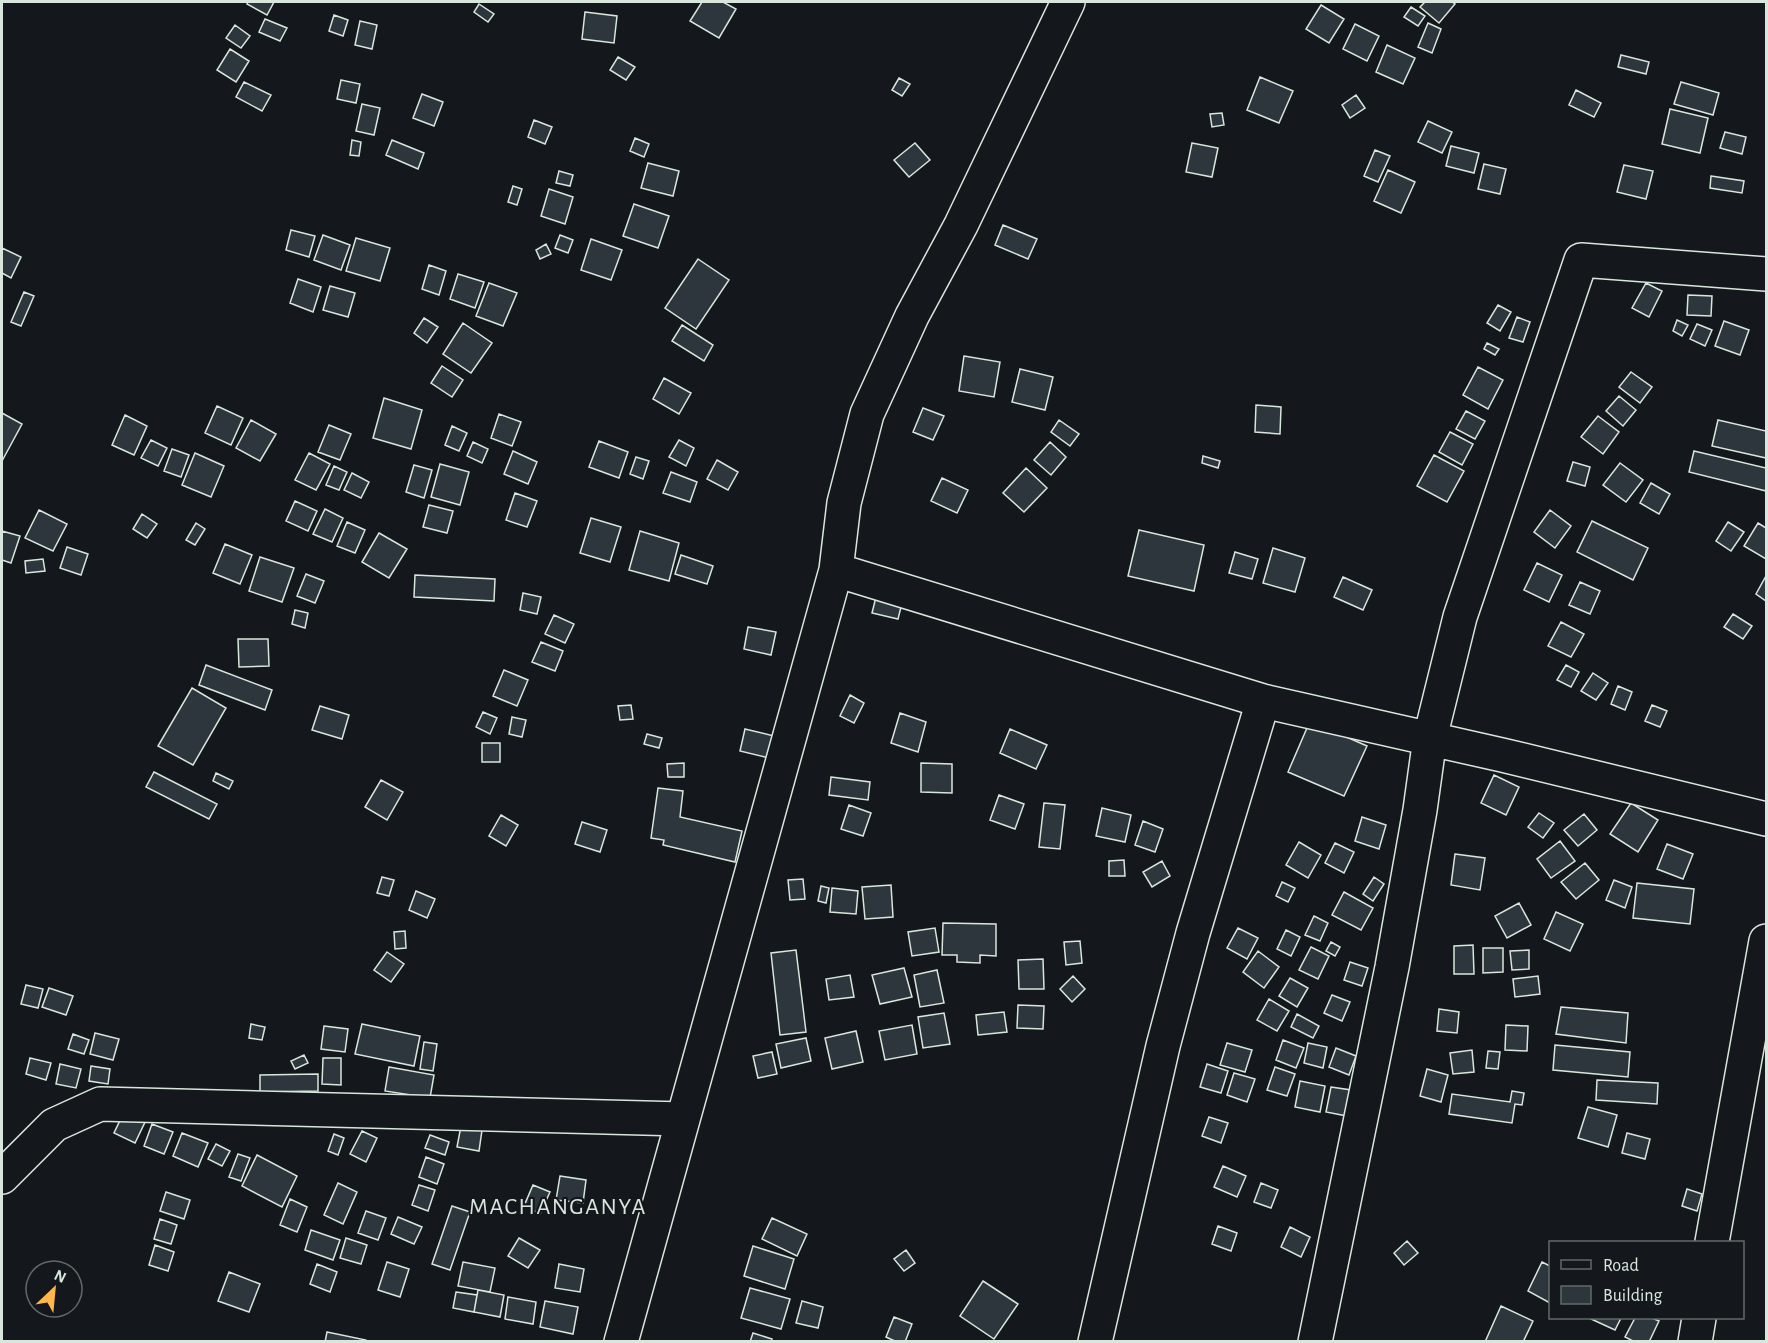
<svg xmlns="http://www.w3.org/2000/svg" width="1768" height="1343" font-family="'Alegreya Sans',sans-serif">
	<rect width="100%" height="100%" fill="#14181c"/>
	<path fill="#2c363c" stroke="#d8e6dc" stroke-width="1.5" d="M248,2H274L267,15L247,4Z
		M702,2H723L736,9L719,38L690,21Z
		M1425,2H1452L1455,4L1439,23L1420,7Z
		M479,4L494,14L488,22L474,12Z
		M1321,5L1344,19L1329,43L1306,29Z
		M1411,7L1425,16L1418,26L1404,17Z
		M585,12L617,16L614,43L582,39Z
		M334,15L348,20L343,36L329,31Z
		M265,19L287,28L280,41L259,32Z
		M360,21L377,25L372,49L355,45Z
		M1428,23L1441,29L1432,53L1418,47Z
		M1355,24L1379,36L1367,61L1343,49Z
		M235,25L250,36L241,48L226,38Z
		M1387,45L1415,58L1403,84L1376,72Z
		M230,49L249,61L236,82L217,70Z
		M1621,55L1649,62L1646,74L1618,67Z
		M618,57L635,67L626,80L610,70Z
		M1260,77L1293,91L1279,123L1247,110Z
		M899,78L910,84L902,96L892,90Z
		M341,80L360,84L356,103L337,99Z
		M244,82L271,95L262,111L236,97Z
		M1681,82L1719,93L1713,115L1674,104Z
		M1576,90L1601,103L1594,117L1569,105Z
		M422,94L443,102L434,126L413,118Z
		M1356,95L1365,108L1350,118L1342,105Z
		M362,104L380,108L374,135L356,131Z
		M1670,109L1708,118L1700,153L1662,144Z
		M1222,113L1224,125L1212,127L1210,114Z
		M534,120L552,127L545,144L528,137Z
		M1428,121L1452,132L1442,153L1418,142Z
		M1725,132L1746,137L1742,154L1720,148Z
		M635,138L649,144L644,157L630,151Z
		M352,140L361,142L359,156L350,155Z
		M392,140L424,153L418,169L386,155Z
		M915,143L930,160L909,177L894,160Z
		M1192,143L1218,148L1212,177L1186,172Z
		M1451,146L1479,153L1474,173L1446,166Z
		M1375,150L1390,156L1378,182L1364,176Z
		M648,163L679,171L673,196L641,188Z
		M1484,164L1506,169L1500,194L1478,189Z
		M1624,165L1653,171L1646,199L1617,192Z
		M1388,170L1415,182L1401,213L1374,201Z
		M559,171L573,175L570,186L556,183Z
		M1711,176L1744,181L1742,193L1710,188Z
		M513,186L522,189L517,205L508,202Z
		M549,189L573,197L565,224L541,216Z
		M634,204L669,216L658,248L623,236Z
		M1003,225L1037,239L1028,259L995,245Z
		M291,230L315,236L309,257L286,250Z
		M323,235L350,245L341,270L314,260Z
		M560,235L573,240L568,253L555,248Z
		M356,238L390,248L380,281L346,271Z
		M591,239L622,250L611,280L581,270Z
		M546,244L551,254L540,259L536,250Z
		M2,248L21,257L11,278L2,273Z
		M698,259L729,280L696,329L665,308Z
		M429,265L446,271L439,295L422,289Z
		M458,274L484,282L475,308L450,299Z
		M298,279L321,287L313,312L290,303Z
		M489,283L517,293L503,326L476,316Z
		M1646,283L1662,291L1649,317L1632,308Z
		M330,286L355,293L348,317L323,310Z
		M24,292L34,296L21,326L11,322Z
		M1688,295L1712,296L1711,316L1687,315Z
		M1498,305L1511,312L1500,331L1487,323Z
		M1517,317L1530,322L1523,342L1509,338Z
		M424,318L438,327L427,343L414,333Z
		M1677,320L1688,325L1682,336L1673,331Z
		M1724,321L1749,330L1740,355L1715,346Z
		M463,323L492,343L471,373L443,354Z
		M1697,324L1712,330L1705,346L1690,339Z
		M682,325L713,345L704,361L672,341Z
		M1487,343L1499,349L1495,355L1484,349Z
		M964,356L1000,362L994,397L959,391Z
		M442,366L463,380L452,397L431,383Z
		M1478,367L1503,380L1488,409L1463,395Z
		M1020,369L1053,377L1045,410L1012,402Z
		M1631,372L1652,387L1640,403L1619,387Z
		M664,378L691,393L679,414L653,399Z
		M1619,396L1636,410L1623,426L1606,411Z
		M384,398L422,410L411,449L373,438Z
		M1256,405L1281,407L1280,434L1255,432Z
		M217,406L243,418L231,445L205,433Z
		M923,408L944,416L933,440L913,432Z
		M1466,411L1485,421L1475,439L1456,429Z
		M2,413L22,424L2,461Z
		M499,414L521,422L512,446L491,438Z
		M125,415L147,426L134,455L112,445Z
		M1598,416L1619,432L1603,454L1581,437Z
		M251,420L276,434L260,461L236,448Z
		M1059,420L1079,434L1070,446L1051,432Z
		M1718,420L1766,431V458L1712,446Z
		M329,425L351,434L340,460L318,452Z
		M452,426L467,433L459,451L445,445Z
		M1450,432L1473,444L1462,465L1439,452Z
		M151,440L167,448L158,466L141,458Z
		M679,440L694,448L686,466L669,457Z
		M599,441L628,452L619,478L589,467Z
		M473,442L488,449L482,463L467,456Z
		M1050,442L1066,457L1051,475L1034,460Z
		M172,449L189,455L181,477L164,471Z
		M513,451L537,462L528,484L504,474Z
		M1694,451L1766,468V491L1689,472Z
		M195,453L224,466L211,497L182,485Z
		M309,453L330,464L316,490L295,480Z
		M1434,455L1464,471L1447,502L1417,486Z
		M1203,456L1220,461L1218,468L1202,463Z
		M636,457L649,461L643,479L630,474Z
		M717,460L738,472L728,490L707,479Z
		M1573,462L1590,467L1585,486L1567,481Z
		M1620,463L1643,480L1626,502L1603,485Z
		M440,464L469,472L460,505L431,497Z
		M414,465L432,470L424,498L406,492Z
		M334,466L347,472L339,490L326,485Z
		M1026,468L1047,488L1024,512L1003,493Z
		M671,472L697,482L690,502L663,493Z
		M352,473L369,482L361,498L344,490Z
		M942,478L968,490L957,513L931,501Z
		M1651,483L1670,494L1659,514L1640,503Z
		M515,493L537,501L527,527L506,520Z
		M295,501L317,511L308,531L286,521Z
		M429,505L453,511L447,533L423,527Z
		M325,509L343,518L332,542L313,534Z
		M39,510L67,524L53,551L25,538Z
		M1550,510L1571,526L1555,548L1534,532Z
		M142,514L157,524L147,538L133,529Z
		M591,518L621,527L610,562L580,553Z
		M1592,521L1648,548L1633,580L1577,552Z
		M347,522L365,530L355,553L337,546Z
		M1728,522L1744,532L1731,551L1716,541Z
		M196,523L205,529L195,545L186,540Z
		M1758,523L1766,528V559L1744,546Z
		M1139,530L1204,545L1194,591L1128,576Z
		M2,531L20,536L11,563L2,560Z
		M640,531L679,543L669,581L629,570Z
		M379,533L407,549L389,578L362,562Z
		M225,544L252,555L240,584L213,573Z
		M67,547L88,554L81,575L60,568Z
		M1273,548L1305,558L1295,592L1263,583Z
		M1235,552L1258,559L1252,579L1229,573Z
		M681,555L713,566L707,584L675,574Z
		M260,557L294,568L282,602L249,591Z
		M43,559L45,571L26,573L25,561Z
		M1537,563L1562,575L1549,602L1524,590Z
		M306,574L324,581L315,603L297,596Z
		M415,575L495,579L494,601L414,597Z
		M1766,576V601L1756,594Z
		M1343,577L1372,590L1363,610L1334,597Z
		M1580,582L1600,591L1590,614L1569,605Z
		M523,593L541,597L537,614L520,610Z
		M877,593L903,599L898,619L872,613Z
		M295,610L308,613L305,628L292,624Z
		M1733,614L1752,626L1743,639L1724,627Z
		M554,615L574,624L565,643L545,634Z
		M1561,622L1584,634L1571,657L1548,646Z
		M748,627L776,632L771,655L744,649Z
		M238,639H268L269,666L239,667Z
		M541,642L563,651L555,671L532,662Z
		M206,665L272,690L265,710L199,685Z
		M1566,665L1579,672L1571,687L1557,680Z
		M504,670L528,680L517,706L493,696Z
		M1593,673L1608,683L1596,700L1581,691Z
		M1618,686L1632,692L1625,710L1611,704Z
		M192,688L226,708L193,765L158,746Z
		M850,695L864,703L854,723L840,716Z
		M631,705L633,719L620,720L618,706Z
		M1652,705L1667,711L1660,727L1645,721Z
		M320,706L349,715L342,739L312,730Z
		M483,712L497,718L490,734L476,727Z
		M900,713L926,722L918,752L891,743Z
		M512,717L526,720L522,737L509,734Z
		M1310,721L1367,746L1344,796L1288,772Z
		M745,729L774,736L769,758L740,751Z
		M1010,729L1047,745L1036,769L1000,753Z
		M647,734L662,738L659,748L644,744Z
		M482,743H500V762H482Z
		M684,763V777H668L667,764Z
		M921,763L952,764V793L921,792Z
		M154,772L217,804L209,819L146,787Z
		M216,773L233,781L229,789L213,781Z
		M1494,775L1519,787L1506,815L1481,803Z
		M831,777L870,782L868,800L829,795Z
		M381,780L403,792L387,820L365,807Z
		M658,788L683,791L680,817L742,831L735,862L663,845L664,840L651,838Z
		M999,795L1024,804L1015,829L990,820Z
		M1044,803L1065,805L1060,849L1039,847Z
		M1631,803L1658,820L1638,852L1610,834Z
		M849,805L871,813L863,836L841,829Z
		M1102,808L1131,815L1125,842L1096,836Z
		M1539,813L1554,823L1543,838L1528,827Z
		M1584,814L1597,830L1578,846L1564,830Z
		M501,815L518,825L506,846L489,836Z
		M1362,817L1386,825L1379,849L1355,841Z
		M1143,821L1163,829L1155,852L1135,845Z
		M582,822L607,830L600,852L575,844Z
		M1560,841L1575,861L1551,878L1537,859Z
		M1299,842L1321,855L1308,878L1286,865Z
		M1335,843L1354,852L1344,873L1325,863Z
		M1667,844L1693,854L1683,879L1657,869Z
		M1455,854L1485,858L1480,890L1451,885Z
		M1124,860L1125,876H1109V861Z
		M1162,861L1170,876L1152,887L1143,872Z
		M1585,863L1599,880L1576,899L1561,882Z
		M382,877L394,880L389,896L377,893Z
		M1374,877L1384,884L1373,901L1363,894Z
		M803,879L805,899L790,900L788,880Z
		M1614,880L1632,887L1625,908L1606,900Z
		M1282,882L1295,888L1288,902L1276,896Z
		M1637,883L1694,889L1690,924L1633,918Z
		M891,885L893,917L865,919L862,887Z
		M821,886L829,888L826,903L818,901Z
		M832,888L858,891L856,914L830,912Z
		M416,891L435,899L427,918L409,910Z
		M1344,892L1373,908L1361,930L1332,915Z
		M1519,903L1531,925L1507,938L1495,916Z
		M1556,912L1583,924L1570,951L1544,939Z
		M1314,916L1328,923L1320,941L1305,935Z
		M943,923L996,924V956L980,955V963L957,962V955H942Z
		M935,928L939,952L912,956L908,932Z
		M1238,928L1258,938L1247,959L1227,948Z
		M1286,930L1300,937L1291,956L1277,949Z
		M405,931L406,948L395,949L394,932Z
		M1080,941L1082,963L1066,965L1064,942Z
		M1331,942L1340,947L1335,956L1326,951Z
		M1473,945L1474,974H1454V946Z
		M1311,947L1329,956L1318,979L1299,970Z
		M1483,948H1503V972L1483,973Z
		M796,950L806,1032L780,1035L771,953Z
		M1529,950V969L1512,970L1510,951Z
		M1258,951L1279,967L1264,988L1243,972Z
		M387,952L404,964L391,982L374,970Z
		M1043,959L1044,989H1019L1018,960Z
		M1350,962L1368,968L1362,986L1344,980Z
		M904,968L912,997L880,1004L872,975Z
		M937,970L944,1003L920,1007L914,975Z
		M850,975L854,997L829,1000L826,979Z
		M1073,976L1085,989L1072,1002L1060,989Z
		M1538,976L1540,994L1515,997L1513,979Z
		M1290,978L1308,988L1297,1007L1279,996Z
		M26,985L43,989L38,1008L21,1004Z
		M49,988L73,996L66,1015L42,1007Z
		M1332,995L1350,1002L1342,1021L1324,1013Z
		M1269,999L1289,1011L1277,1031L1257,1020Z
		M1018,1005L1044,1006L1043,1029L1017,1028Z
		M1561,1007L1628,1013L1626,1043L1556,1034Z
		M1439,1009L1459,1012L1457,1033L1437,1031Z
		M1004,1012L1007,1032L978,1035L976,1015Z
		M944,1013L950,1044L923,1048L918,1017Z
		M1297,1014L1319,1026L1313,1038L1291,1027Z
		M251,1024L265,1027L262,1040L249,1038Z
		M362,1024L420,1036L414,1066L355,1054Z
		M912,1025L917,1054L885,1060L879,1031Z
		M1506,1025L1528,1026L1527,1051L1505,1050Z
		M324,1026L348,1029L345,1052L321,1049Z
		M856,1031L863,1062L832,1069L825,1038Z
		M95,1033L119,1039L113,1060L90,1054Z
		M73,1034L89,1040L84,1054L68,1049Z
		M806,1038L811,1061L781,1068L776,1044Z
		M1283,1040L1304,1048L1296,1068L1276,1060Z
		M424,1042L437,1044L433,1071L420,1069Z
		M1227,1043L1252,1050L1245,1072L1220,1065Z
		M1308,1043L1327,1047L1323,1068L1304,1063Z
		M1555,1045L1630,1052L1628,1077L1553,1070Z
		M1336,1048L1356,1056L1349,1075L1329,1067Z
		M1472,1050L1474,1072L1453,1074L1450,1053Z
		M1488,1051L1500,1052L1498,1069L1486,1068Z
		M772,1052L777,1074L758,1078L753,1056Z
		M304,1055L308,1063L295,1069L291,1061Z
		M30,1058L51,1063L46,1080L26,1074Z
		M323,1058H341V1085L322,1084Z
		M60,1064L81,1069L76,1088L56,1084Z
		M1207,1064L1228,1071L1221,1093L1200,1087Z
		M91,1066L110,1069L108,1084L89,1081Z
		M389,1067L434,1075L430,1098L385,1091Z
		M1275,1067L1295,1074L1287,1096L1267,1090Z
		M1427,1069L1448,1075L1441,1102L1420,1096Z
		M1234,1073L1255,1079L1247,1102L1227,1095Z
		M318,1074V1091L260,1092V1075Z
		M1597,1080L1658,1083L1657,1104L1596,1100Z
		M1300,1081L1325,1086L1320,1112L1295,1107Z
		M1331,1087L1351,1090L1347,1116L1326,1112Z
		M1512,1091L1524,1093L1522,1105L1515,1104L1512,1123L1449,1114L1452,1094L1510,1102Z
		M1588,1107L1617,1115L1608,1147L1578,1138Z
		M125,1110L146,1120L135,1143L114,1133Z
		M1209,1117L1228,1123L1221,1143L1202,1136Z
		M152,1124L173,1132L164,1154L144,1146Z
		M461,1126L482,1130L479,1151L457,1147Z
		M362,1131L377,1138L366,1162L350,1154Z
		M182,1133L208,1143L198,1167L173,1156Z
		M1627,1133L1650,1139L1645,1159L1622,1153Z
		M334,1134L344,1138L338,1155L328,1151Z
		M430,1135L449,1142L445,1155L425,1148Z
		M216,1144L230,1151L222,1166L208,1159Z
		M238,1154L250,1158L241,1181L229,1177Z
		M257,1155L297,1176L282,1207L242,1186Z
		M426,1157L444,1164L437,1184L419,1177Z
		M1223,1166L1246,1176L1237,1197L1214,1187Z
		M560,1176L586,1180L583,1203L556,1200Z
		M338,1183L357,1192L343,1224L324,1215Z
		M1261,1183L1278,1190L1271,1208L1254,1202Z
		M419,1185L435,1190L428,1211L412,1205Z
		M533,1185L550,1192L540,1214L524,1206Z
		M1687,1189L1702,1194L1697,1211L1682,1206Z
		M166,1192L190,1200L184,1219L160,1211Z
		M290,1199L307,1207L297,1232L280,1225Z
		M452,1206L470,1212L450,1270L432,1264Z
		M366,1211L386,1218L378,1240L358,1233Z
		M398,1217L422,1227L414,1244L391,1234Z
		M772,1218L807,1234L797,1256L762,1239Z
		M160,1219L177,1225L171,1244L154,1239Z
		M1218,1226L1237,1233L1231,1251L1212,1244Z
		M1290,1227L1310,1237L1301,1257L1281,1247Z
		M311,1230L340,1240L333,1260L305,1250Z
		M346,1238L367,1245L361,1264L340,1258Z
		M519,1238L540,1250L528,1268L508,1256Z
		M1407,1241L1418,1253L1404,1265L1394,1253Z
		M155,1245L174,1252L168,1271L149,1265Z
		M753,1246L794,1259L785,1289L744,1276Z
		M906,1250L915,1263L904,1271L894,1259Z
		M387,1262L409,1269L400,1297L378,1290Z
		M463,1262L495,1268L490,1292L458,1286Z
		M1542,1262L1550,1266V1303L1528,1291Z
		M317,1264L337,1272L330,1292L310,1284Z
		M559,1264L584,1269L580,1292L555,1288Z
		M229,1272L260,1284L249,1312L218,1301Z
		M983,1281L1018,1304L994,1339L960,1316Z
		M750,1288L790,1299L781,1329L741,1318Z
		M478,1290L504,1295L500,1317L474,1312Z
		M456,1292L477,1295L474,1312L453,1308Z
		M508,1297L536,1302L533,1324L505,1319Z
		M545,1301L578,1307L573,1334L540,1327Z
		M802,1301L823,1307L818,1328L796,1323Z
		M1501,1306L1533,1321L1523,1342H1485Z
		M894,1317L912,1324L905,1342H897L886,1337Z
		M1589,1318H1621L1615,1330Z
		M1635,1318H1652L1659,1321L1649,1342H1635L1625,1337Z
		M327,1332L366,1340V1342H325Z
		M753,1333L772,1339L771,1342H750Z"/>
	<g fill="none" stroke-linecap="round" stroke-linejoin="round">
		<defs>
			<path id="minor" d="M836,570L1263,701L1502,755L1766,819
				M2,1177L54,1125L100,1104L683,1119
				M1712,1242L1766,941
				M621,1342L836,570L844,503L867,414L912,316L961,225L1068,2
				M1095,1342L1163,1046L1193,933L1263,701
				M1315,1342L1392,967L1420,810L1430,738L1460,617L1581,260L1766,274
				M1695,1342L1699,1318"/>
		</defs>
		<use href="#minor" stroke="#d8e6dc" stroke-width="36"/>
		<use href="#minor" stroke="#14181c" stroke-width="33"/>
	</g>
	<g text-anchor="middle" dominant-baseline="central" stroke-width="4.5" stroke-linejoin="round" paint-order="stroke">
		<g font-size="24" letter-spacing="1.5" fill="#d8e6dc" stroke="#14181c">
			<text x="558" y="1207">MACHANGANYA</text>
		</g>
	</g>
	<rect width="1768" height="1343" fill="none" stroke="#d8e6dc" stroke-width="6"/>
	<rect x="1549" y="1241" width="195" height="78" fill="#14181c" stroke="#626a69" stroke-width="1.5"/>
	<rect x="1561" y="1260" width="30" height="9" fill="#14181c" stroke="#626a69" stroke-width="1.5"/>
	<text x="1603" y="1271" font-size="18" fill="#d8e6dc">Road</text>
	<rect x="1561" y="1286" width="30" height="18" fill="#2c363c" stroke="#626a69" stroke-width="1.5"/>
	<text x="1603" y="1301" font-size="18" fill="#d8e6dc">Building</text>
	<g transform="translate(54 1289) rotate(26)"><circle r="28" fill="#14181c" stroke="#626a69" stroke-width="1.5"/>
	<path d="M0-4.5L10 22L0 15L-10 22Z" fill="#ffb74d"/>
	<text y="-9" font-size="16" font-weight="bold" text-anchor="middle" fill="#d8e6dc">N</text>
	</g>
</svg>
